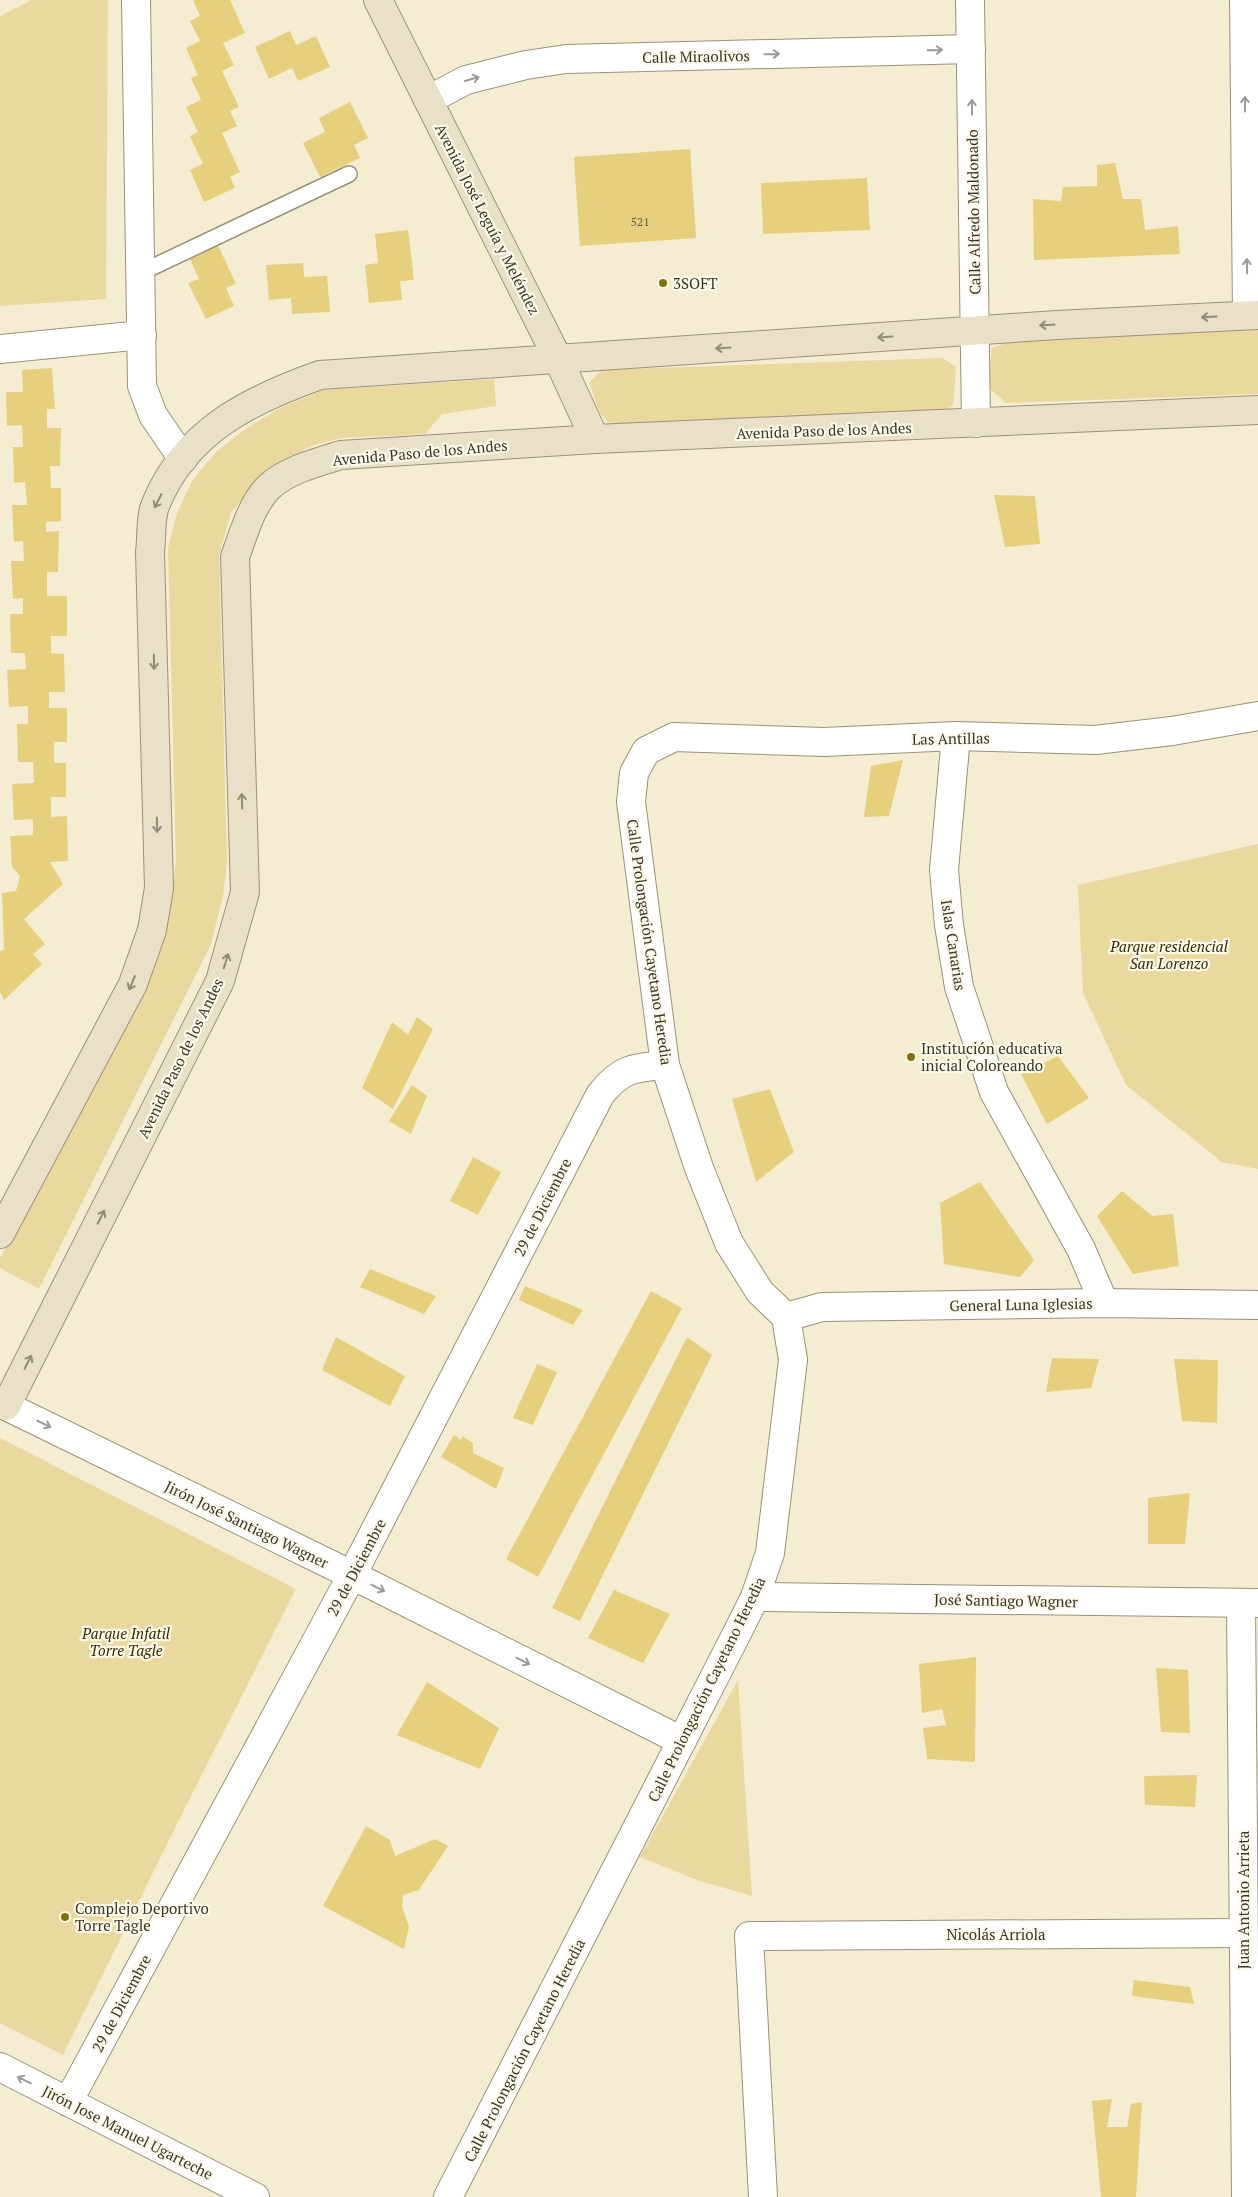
<svg xmlns="http://www.w3.org/2000/svg" width="1258" height="2197" font-family="'PT Serif',serif">
<style>
.green{fill:#e9d99f}
.building{fill:#e6d07e}
.lines{fill:none;stroke-linecap:round;stroke-linejoin:round}
.lane-casing{stroke:#999278;stroke-width:18}
.street-casing{stroke:#999278;stroke-width:30}
.secondary-casing{stroke:#999278;stroke-width:30}
.lane{stroke:#fff;stroke-width:15}
.street{stroke:#fff;stroke-width:28}
.secondary{stroke:#e8e1c7;stroke-width:28}
.oneway{stroke:#9c9a94}
.oneway2{stroke:#908b78}
.poi-dot{fill:#846e0b;stroke:#fefae9;stroke-width:2}
.labels{text-anchor:middle;dominant-baseline:central;stroke-width:4.5;stroke-linejoin:round;paint-order:stroke}
.number-label{font-size:12px;fill:#645c3f}
.street-label{font-size:15px;fill:#38352a;stroke:#fefae9}
.poi-label{font-size:15px;fill:#38352a;stroke:#fefae9;text-anchor:start}
.park-label{font-size:15px;font-style:italic;fill:#342a05;stroke:#fefae9}
</style>
<rect width="100%" height="100%" fill="#f4edd1"/>
<!-- green -->
<g class="green">
<polygon points="32,0 108,0 106,299 0,306 0,16"/>
<polygon points="1258,330 1258,394 1006,403 988,387 992,348 1017,339"/>
<polygon points="943,358 956,367 953,406 939,412 612,426 600,413 589,383 601,370"/>
<polygon points="494,379 496,406 442,414 425,434 342,438 311,446 282,463 256,483 231,513 219,555 227,861 223,896 211,944 39,1289 0,1268 0,1258 143,990 161,946 171,902 176,860 168,548 177,513 192,481 216,452 247,428 282,407 324,390"/>
<polygon points="1258,844 1258,1169 1222,1162 1126,1085 1083,993 1078,885"/>
<polygon points="0,1438 296,1589 183,1812 63,2055 0,2023"/>
<polygon points="738,1680 752,1896 697,1880 640,1857"/>
</g>
<!-- building -->
<g class="building">
<polygon points="193,0 230,0 245,33 223,43 234,65 222,71 239,107 230,111 237,126 222,133 240,172 230,177 235,188 204,202 190,170 203,164 190,136 198,132 186,107 201,100 191,78 198,75 186,48 200,41 190,21 200,16"/>
<polygon points="290,31 296,45 316,36 330,67 298,81 292,68 269,79 255,47"/>
<polygon points="350,102 368,138 354,145 360,158 320,177 303,143 325,132 319,118"/>
<polygon points="690,149 696,238 580,246 574,157"/>
<polygon points="1115,163 1123,199 1141,199 1145,230 1178,226 1180,254 1034,260 1033,199 1061,201 1063,187 1097,186 1097,165"/>
<polygon points="867,178 870,230 763,234 761,183"/>
<polygon points="408,230 414,280 400,281 402,300 369,303 365,265 378,263 375,234"/>
<polygon points="215,239 236,284 226,288 234,306 206,319 188,283 199,279 187,253"/>
<polygon points="303,263 304,277 327,276 330,312 292,314 291,298 269,300 266,265"/>
<polygon points="52,368 55,409 47,409 47,428 61,428 60,466 50,466 51,488 61,488 61,521 46,522 46,532 59,531 58,572 47,572 47,596 67,596 67,636 51,636 51,653 64,654 65,692 49,692 49,708 67,708 67,742 54,742 54,763 66,763 66,797 51,797 51,817 67,816 68,861 50,862 63,884 24,919 45,944 33,954 42,964 4,1000 0,992 0,951 4,950 2,893 16,891 20,876 12,867 10,836 33,835 33,819 14,820 12,784 34,783 33,762 18,762 17,724 28,724 28,706 9,707 7,670 26,669 25,653 11,653 10,614 23,614 23,598 13,599 11,561 24,561 23,541 14,542 12,505 27,505 25,482 14,483 13,447 23,447 22,425 7,426 6,392 23,392 22,370"/>
<polygon points="994,495 1035,496 1040,544 1005,547"/>
<polygon points="903,760 889,816 864,817 871,766"/>
<polygon points="417,1017 433,1029 393,1109 362,1088 392,1022 408,1035"/>
<polygon points="1058,1056 1089,1098 1047,1124 1021,1074"/>
<polygon points="412,1085 427,1096 411,1134 389,1121"/>
<polygon points="770,1089 794,1152 756,1182 732,1099"/>
<polygon points="473,1157 501,1172 478,1215 450,1201"/>
<polygon points="980,1182 1034,1260 1020,1277 944,1264 940,1203"/>
<polygon points="1122,1191 1152,1216 1173,1214 1179,1266 1133,1274 1097,1216"/>
<polygon points="370,1269 436,1296 424,1314 360,1287"/>
<polygon points="525,1286 583,1310 573,1325 519,1300"/>
<polygon points="651,1291 682,1308 538,1577 506,1559"/>
<polygon points="336,1337 405,1376 390,1406 322,1370"/>
<polygon points="687,1337 712,1355 580,1621 552,1608"/>
<polygon points="1052,1358 1099,1359 1091,1388 1046,1392"/>
<polygon points="1174,1359 1218,1360 1217,1423 1182,1421"/>
<polygon points="537,1364 557,1372 533,1425 513,1418"/>
<polygon points="454,1435 461,1440 462,1436 473,1443 473,1453 504,1468 496,1489 441,1457"/>
<polygon points="1190,1493 1185,1544 1148,1544 1148,1498"/>
<polygon points="614,1590 670,1614 643,1663 588,1638"/>
<polygon points="976,1657 975,1762 927,1759 923,1728 946,1725 942,1709 922,1713 919,1664"/>
<polygon points="1156,1668 1188,1670 1190,1733 1161,1732"/>
<polygon points="427,1682 499,1728 480,1769 397,1735"/>
<polygon points="1197,1775 1195,1807 1145,1805 1144,1776"/>
<polygon points="366,1826 390,1840 395,1856 435,1839 448,1846 419,1890 403,1895 402,1906 409,1927 404,1949 323,1906"/>
<polygon points="1134,1980 1190,1987 1194,2004 1132,1996"/>
<polygon points="1112,2099 1107,2127 1127,2127 1131,2104 1142,2102 1136,2197 1101,2197 1092,2101"/>
</g>
<g class="lines">
<!-- lane casing -->
<g class="lane-casing">
<polyline id="lane" points="140,273 349,174"/>
</g>
<!-- street casing -->
<g class="street-casing">
<g id="street">
<polyline points="136,0 142,386 153,415 183,459"/>
<polyline points="970,0 976,423"/>
<polyline points="1244,0 1247,315"/>
<polyline points="428,100 466,80 526,65 566,59 971,49"/>
<polyline points="0,349 142,335"/>
<polyline points="956,736 944,870 949,925 959,987 994,1092 1081,1249 1104,1303"/>
<polyline points="786,1317 822,1307 1104,1303 1258,1305"/>
<polyline points="0,1403 352,1575 682,1741"/>
<polyline points="755,1597 1258,1603"/>
<polyline points="1241,1603 1246,2197"/>
<polyline points="0,2067 255,2197"/>
<path d="M68 2102 352 1575 600 1095C621 1068 633 1068 665 1065"/>
<polyline points="448,2197 736,1635 755,1597 770,1553 793,1360 786,1317 760,1292 729,1243 699,1168 665,1065 631,802 634,773 646,751 674,737 824,742 956,736 1095,740 1172,731 1258,716"/>
<polyline points="763,2197 749,1936 1243,1933"/>
</g>
</g>
<!-- secondary casing -->
<g class="secondary-casing">
<g id="secondary">
<polyline points="378,0 558,359 595,439"/>
<path d="M0 1234 133 984 152 930 159 888 150 552C152 538 150 519 155 506 184 432 249 400 320 375L1057 325 1258 315"/>
<path d="M6 1406 220 981 245 892 235 557C243 535 252 503 269 487 287 470 318 462 341 455L595 439 1258 410"/>
</g>
</g>
<!-- lane -->
<use href="#lane" class="lane"/>
<!-- street -->
<use href="#street" class="street"/>
<!-- secondary -->
<use href="#secondary" class="secondary"/>
</g>
<!-- one-way arrows -->
<defs><path id="oneway-shaft" d="M-6 0H5M1.5-3L5.5 0L1.5 3" fill="none" stroke-width="1.6" stroke-linecap="round" stroke-linejoin="round" transform="scale(1.25)"/></defs>
<g class="oneway">
<use href="#oneway-shaft" transform="translate(935 50) rotate(-1)"/>
<use href="#oneway-shaft" transform="translate(772 54) rotate(-1)"/>
<use href="#oneway-shaft" transform="translate(472 79) rotate(-16)"/>
<use href="#oneway-shaft" transform="translate(1245 104) rotate(-91)"/>
<use href="#oneway-shaft" transform="translate(972 107) rotate(-91)"/>
<use href="#oneway-shaft" transform="translate(1247 266) rotate(-91)"/>
<use href="#oneway-shaft" transform="translate(44 1424) rotate(26)"/>
<use href="#oneway-shaft" transform="translate(378 1588) rotate(27)"/>
<use href="#oneway-shaft" transform="translate(523 1661) rotate(27)"/>
<use href="#oneway-shaft" transform="translate(24 2080) rotate(-153)"/>
</g>
<g class="oneway2">
<use href="#oneway-shaft" transform="translate(1209 317) rotate(177)"/>
<use href="#oneway-shaft" transform="translate(1047 325) rotate(176)"/>
<use href="#oneway-shaft" transform="translate(885 337) rotate(176)"/>
<use href="#oneway-shaft" transform="translate(723 348) rotate(176)"/>
<use href="#oneway-shaft" transform="translate(158 501) rotate(117)"/>
<use href="#oneway-shaft" transform="translate(154 662) rotate(89)"/>
<use href="#oneway-shaft" transform="translate(242 801) rotate(-92)"/>
<use href="#oneway-shaft" transform="translate(157 825) rotate(89)"/>
<use href="#oneway-shaft" transform="translate(226 961) rotate(-73)"/>
<use href="#oneway-shaft" transform="translate(132 983) rotate(113)"/>
<use href="#oneway-shaft" transform="translate(101 1217) rotate(-63)"/>
<use href="#oneway-shaft" transform="translate(28 1362) rotate(-63)"/>
</g>
<!-- markers -->
<g class="poi-dot">
<circle cx="663" cy="283" r="5"/>
<circle cx="911" cy="1057" r="5"/>
<circle cx="65" cy="1917" r="5"/>
</g>
<g class="labels">
<!-- number labels -->
<g class="number-label">
<text x="640" y="221">521</text>
</g>
<!-- street labels -->
<g class="street-label">
<text transform="translate(696 56) rotate(-1)">Calle Miraolivos</text>
<text transform="translate(973 212) rotate(-91)">Calle Alfredo Maldonado</text>
<text transform="translate(488 219) rotate(63)">Avenida José Leguía y Meléndez</text>
<text transform="translate(824 430) rotate(-2)">Avenida Paso de los Andes</text>
<text transform="translate(420 452) rotate(-5)">Avenida Paso de los Andes</text>
<text transform="translate(951 738) rotate(-1)">Las Antillas</text>
<text transform="translate(650 942) rotate(82)">Calle Prolongación Cayetano Heredia</text>
<text transform="translate(954 945) rotate(81)">Islas Canarias</text>
<text transform="translate(180 1058) rotate(-64)">Avenida Paso de los Andes</text>
<text transform="translate(542 1207) rotate(-63)">29 de Diciembre</text>
<text transform="translate(1021 1304) rotate(-1)">General Luna Iglesias</text>
<text transform="translate(247 1524) rotate(26)">Jirón José Santiago Wagner</text>
<text transform="translate(356 1567) rotate(-62)">29 de Diciembre</text>
<text transform="translate(1006 1600) rotate(1)">José Santiago Wagner</text>
<text transform="translate(706 1689) rotate(-64)">Calle Prolongación Cayetano Heredia</text>
<text transform="translate(1243 1900) rotate(-90)">Juan Antonio Arrieta</text>
<text x="996" y="1934">Nicolás Arriola</text>
<text transform="translate(121 2003) rotate(-62)">29 de Diciembre</text>
<text transform="translate(524 2050) rotate(-63)">Calle Prolongación Cayetano Heredia</text>
<text transform="translate(128 2132) rotate(27)">Jirón Jose Manuel Ugarteche</text>
</g>
<!-- poi labels -->
<g class="poi-label">
<text x="673" y="283">3SOFT</text>
<text x="921" y="1048">Institución educativa<tspan x="921" dy="17">inicial Coloreando</tspan></text>
<text x="75" y="1908">Complejo Deportivo<tspan x="75" dy="17">Torre Tagle</tspan></text>
</g>
<!-- park labels -->
<g class="park-label">
<text x="1169" y="946">Parque residencial<tspan x="1169" dy="17">San Lorenzo</tspan></text>
<text x="126" y="1633">Parque Infatil<tspan x="126" dy="17">Torre Tagle</tspan></text>
</g>
</g>
</svg>
